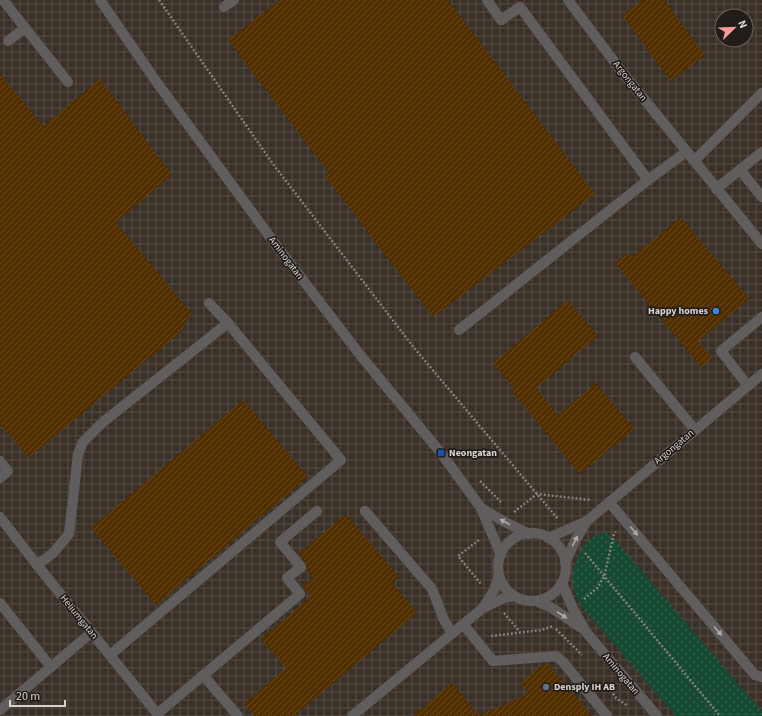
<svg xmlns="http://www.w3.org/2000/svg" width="762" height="716" font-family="'Source Sans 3',sans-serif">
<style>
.industrial{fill:url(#industrial-grid);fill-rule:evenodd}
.grass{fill:url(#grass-dots)}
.building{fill:url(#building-hatch)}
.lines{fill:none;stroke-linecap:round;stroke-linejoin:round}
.minor-casing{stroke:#47423e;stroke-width:11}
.path{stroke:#847f7c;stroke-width:2.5;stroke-dasharray:2 2;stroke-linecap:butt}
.minor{stroke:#615d5d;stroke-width:10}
.oneway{fill:#ada9a7}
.shop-dot{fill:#3f7fe0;stroke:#221d18;stroke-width:1.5}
.transit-dot{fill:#1a4fb4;stroke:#221d18;stroke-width:1.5}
.service-dot{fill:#5c6f8a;stroke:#221d18;stroke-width:1.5}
.labels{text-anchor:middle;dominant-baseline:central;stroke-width:3.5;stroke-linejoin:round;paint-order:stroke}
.street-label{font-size:10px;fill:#d6d2cf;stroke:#221d18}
.poi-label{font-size:10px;font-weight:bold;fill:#d6d2cf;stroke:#221d18;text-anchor:start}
</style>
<defs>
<pattern id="industrial-grid" width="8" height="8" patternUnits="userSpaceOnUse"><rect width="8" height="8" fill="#3a3027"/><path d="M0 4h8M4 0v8" fill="none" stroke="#564d45"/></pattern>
<pattern id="grass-dots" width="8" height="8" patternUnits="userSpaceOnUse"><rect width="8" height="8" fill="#174a32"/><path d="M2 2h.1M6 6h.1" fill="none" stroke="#38634f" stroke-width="1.8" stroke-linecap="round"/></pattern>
<pattern id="building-hatch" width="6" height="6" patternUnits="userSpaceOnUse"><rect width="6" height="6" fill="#512e00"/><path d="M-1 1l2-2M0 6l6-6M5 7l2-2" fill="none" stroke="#694b24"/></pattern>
</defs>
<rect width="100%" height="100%" fill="#2c2722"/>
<!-- industrial -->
<path class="industrial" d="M0 0H762V716H0ZM722 16H746V40H722Z"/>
<!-- grass -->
<path class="grass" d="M606 532 618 543 762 712V716H676L586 612C580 603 574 594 573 583 571 563 585 535 606 532Z"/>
<!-- building -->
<g class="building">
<polygon points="280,0 448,0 595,194 433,317 325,176 329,173 228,40"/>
<polygon points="643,0 664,0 705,55 671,81 622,15"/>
<polygon points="0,73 43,126 100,79 172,175 116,222 191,313 181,332 28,458 0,424"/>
<polygon points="681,217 749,299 698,341 712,358 701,367 615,263 628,253 632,257"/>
<polygon points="568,300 598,336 536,388 558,415 596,383 634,429 580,474 512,392 515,390 493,363"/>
<polygon points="243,400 308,477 156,605 91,528"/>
<polygon points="346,514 399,577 392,583 417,613 294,716 254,716 244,704 286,668 261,639 311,597 302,586 313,578 306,570 307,566 306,563 298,554"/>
<polygon points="544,663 547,663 592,716 413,716 452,683 479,715 529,694 521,683"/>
</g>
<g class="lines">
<!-- minor casing -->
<g class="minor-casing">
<g id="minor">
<polyline points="3,0 68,82"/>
<polyline points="100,0 158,84 273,241 361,356 441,453 481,508 501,555"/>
<polyline points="487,0 501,20 520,7 648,180"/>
<polyline points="568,0 622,72 762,244"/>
<polyline points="224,7 234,0"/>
<polyline points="8,41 25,28"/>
<polyline points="694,161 762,93"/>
<polyline points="740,170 762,197"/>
<polyline points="716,189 762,152"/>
<polyline points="209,303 228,323"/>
<polyline points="459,330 648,180 686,152"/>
<polyline points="635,357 695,430"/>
<polyline points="748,386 721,351 762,317"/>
<polyline points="0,461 8,471 0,478"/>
<polyline points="609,502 755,675 762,677"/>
<polyline points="481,508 503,521 529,534"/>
<polyline points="365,511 432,589 444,620 452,633"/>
<polyline points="0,517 37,565 159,716"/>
<circle cx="532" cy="567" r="34"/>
<polyline points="548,538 587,521 762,374"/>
<polyline points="565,563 575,541 587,521"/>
<polyline points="37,565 53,553 69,534 78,454 83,442 103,422 228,323 341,460 110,655"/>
<polyline points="562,583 573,609 586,632 657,716"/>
<polyline points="536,601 552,608 583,629"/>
<polyline points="0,603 51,667"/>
<polyline points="483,608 494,590 499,575"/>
<polyline points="463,624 493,661 556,656 563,662 607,716"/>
<polyline points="203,675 238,716"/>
<polyline points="0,710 91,633"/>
<polyline points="157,714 300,594 287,578 301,567 280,542 317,511"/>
<polyline points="352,716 483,608 504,598 514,596"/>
</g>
</g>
<!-- path -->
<g class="path">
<polyline points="159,0 273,164 415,349 558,519"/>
<polyline points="480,481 501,502"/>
<polyline points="514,512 537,494 591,500"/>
<polyline points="479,540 458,556 481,584"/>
<polyline points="585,553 720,716"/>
<polyline points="584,599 597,588 604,577 614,534 616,532"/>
<polyline points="504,613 520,632"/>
<polyline points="556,629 582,655"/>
<polyline points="491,636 542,630 553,626"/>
<polyline points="611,690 616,698 628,706"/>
</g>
<!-- minor -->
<use href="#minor" class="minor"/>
</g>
<!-- one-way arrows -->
<defs><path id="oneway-solid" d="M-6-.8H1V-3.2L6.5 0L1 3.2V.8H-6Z"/></defs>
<g class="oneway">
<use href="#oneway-solid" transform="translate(505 522) rotate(-152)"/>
<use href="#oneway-solid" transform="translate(634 531) rotate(50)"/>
<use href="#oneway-solid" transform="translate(575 541) rotate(-63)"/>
<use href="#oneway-solid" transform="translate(562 615) rotate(33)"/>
<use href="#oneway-solid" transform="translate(718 631) rotate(50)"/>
</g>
<!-- markers -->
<circle class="shop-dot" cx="716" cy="311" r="4"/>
<rect class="transit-dot" x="437" y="449" width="8" height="8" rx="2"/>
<circle class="service-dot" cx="546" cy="687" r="4"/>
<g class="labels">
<!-- street labels -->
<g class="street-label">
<text transform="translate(630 81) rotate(52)">Argongatan</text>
<text transform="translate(286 258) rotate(53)">Aminogatan</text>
<text transform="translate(674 447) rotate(-40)">Argongatan</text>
<text transform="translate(79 617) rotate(51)">Heliumgatan</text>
<text transform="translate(621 674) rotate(50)">Aminogatan</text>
</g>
<!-- poi labels -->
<g class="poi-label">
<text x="708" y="311" text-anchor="end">Happy homes</text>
<text x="449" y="453">Neongatan</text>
<text x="554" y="687">Densply IH AB</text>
</g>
</g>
<!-- north arrow -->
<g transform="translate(734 28) rotate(67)"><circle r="19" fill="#221d18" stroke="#6a6561"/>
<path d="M0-3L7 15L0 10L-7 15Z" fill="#f59b9b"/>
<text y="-6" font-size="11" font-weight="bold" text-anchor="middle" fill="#d6d2cf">N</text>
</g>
<!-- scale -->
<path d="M10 700v6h55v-6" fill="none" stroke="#d6d2cf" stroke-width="2"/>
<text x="16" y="700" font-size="12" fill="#d6d2cf" stroke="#221d18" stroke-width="3" paint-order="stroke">20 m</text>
</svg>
